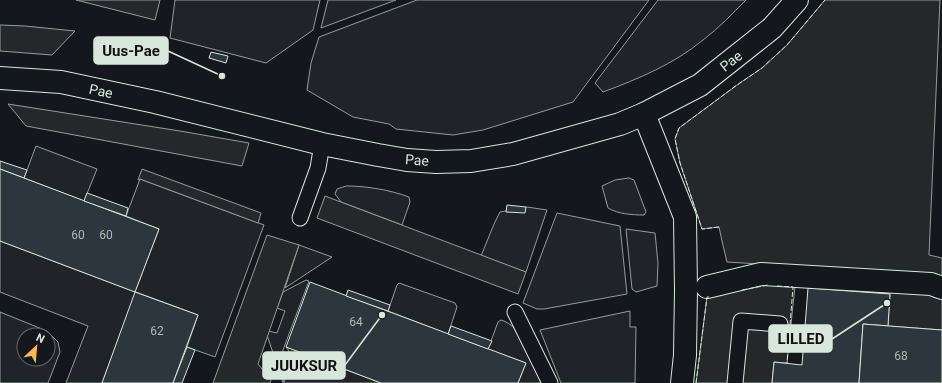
<svg xmlns="http://www.w3.org/2000/svg" width="942" height="383" font-family="Roboto,sans-serif">
<style>
.green{fill:#202428;stroke:#939e99;fill-rule:evenodd}
.parking{fill:#24282b;stroke:#939e99}
.building{fill:#2c363c;stroke:#d8e6dc}
.lines{fill:none;stroke-linecap:round;stroke-linejoin:round}
.service-casing{stroke:#d8e6dc;stroke-width:17}
.pedestrian-casing{stroke:#d8e6dc;stroke-width:24}
.minor-casing{stroke:#d8e6dc;stroke-width:24}
.tertiary-casing{stroke:#d8e6dc;stroke-width:24}
.service{stroke:#14181c;stroke-width:15}
.pedestrian{stroke:#14181c;stroke-width:22}
.minor{stroke:#14181c;stroke-width:22}
.tertiary{stroke:#14181c;stroke-width:22}
.fence{stroke:#d8e6dc;stroke-width:1;stroke-dasharray:5 2;stroke-linecap:butt}
.labels{text-anchor:middle;dominant-baseline:central;stroke-width:3;stroke-linejoin:round;paint-order:stroke}
.number-label{font-size:12px;fill:#adbab4}
.street-label{font-size:14px;fill:#d8e6dc;stroke:#14181c}
.leader{fill:none;stroke:#d8e6dc;stroke-width:1.5}
.callout-dot{fill:#d8e6dc;stroke:#14181c;stroke-width:1.5}
.callout{fill:#d8e6dc;stroke:#d8e6dc;stroke-width:1.5}
.callout-label{font-size:15px;text-anchor:middle;font-weight:bold;fill:#111}
</style>
<rect width="100%" height="100%" fill="#14181c"/>
<!-- green -->
<g class="green">
<polygon points="175,0 320,0 313,30 266,63 170,38"/>
<polygon points="328,0 396,0 321,28"/>
<polygon points="417,0 649,0 573,102 483,130 453,135 396,129 389,124 353,117 307,90 311,63 319,37"/>
<path d="M658 0H746C732 14 719 28 703 40 674 64 638 79 603 92L595 83Z"/>
<polygon points="36,146 97,169 84,201 24,178"/>
<path d="M629 178 634 180 646 212 644 215C632 215 618 214 608 208L602 186 615 180Z"/>
<polygon points="140,179 264,225 215,357 187,347 198,315 136,292 102,383 66,383 88,326 0,292 0,241 135,292 159,229 126,216"/>
<path d="M346 186C367 186 390 190 409 197L410 202 402 225 341 202 335 194 337 189Z"/>
<polygon points="527,207 547,210 526,272 481,256 494,224 500,212"/>
<polygon points="557,213 620,226 627,294 544,309 537,309 523,303"/>
<polygon points="626,229 655,233 658,263 657,286 636,292 632,289"/>
<polygon points="299,245 332,257 285,288"/>
<polygon points="306,280 309,281 283,350 284,382 289,351 286,347 381,383 283,383 267,335 268,331 277,333 285,311 277,308 283,292"/>
<polygon points="399,283 455,303 457,307 448,334 388,311 397,285"/>
<polygon points="630,311 630,327 636,327 635,383 561,383 540,330"/>
<path d="M0 312 47 331 58 342 60 352 48 383H0ZM24 335H48V359H24Z"/>
<path d="M501 320C523 326 533 363 541 383H518L526 363 488 349 498 322Z"/>
</g>
<!-- parking -->
<g class="parking">
<polygon points="76,0 160,0 155,20"/>
<polygon points="825,0 940,0 929,255 942,258 942,330 888,326 890,294 808,288 809,267 727,262 722,241 719,227 702,229 680,163 675,139 679,128 737,85 762,68 787,45"/>
<polygon points="0,25 25,26 75,31 52,55 0,51"/>
<polygon points="8,104 180,131 249,143 242,166 26,126"/>
<polygon points="142,169 261,213 258,223 140,179 138,180"/>
<polygon points="325,196 526,272 518,294 317,218"/>
<polygon points="267,235 299,245 258,364 271,380 270,383 213,383"/>
<polygon points="766,281 795,286 787,363 774,362 772,383 696,383 707,297"/>
</g>
<!-- building -->
<g class="building">
<polygon points="211,52 228,56 226,63 209,58"/>
<polygon points="0,161 27,170 24,178 0,169"/>
<polygon points="0,169 159,229 135,292 0,241"/>
<polygon points="87,193 128,208 126,216 84,201"/>
<polygon points="507,205 526,207 525,213 506,212"/>
<polygon points="310,282 526,363 518,383 381,383 286,347"/>
<polygon points="808,288 890,294 888,326 863,324 859,383 772,383 774,362 802,365"/>
<polygon points="348,290 390,305 388,311 346,296"/>
<polygon points="135,292 198,315 173,383 102,383"/>
<polygon points="863,324 942,330 942,383 859,383"/>
<polygon points="451,326 492,341 488,349 448,334"/>
<polygon points="187,347 195,350 182,383 173,383"/>
</g>
<g class="lines">
<!-- service casing -->
<g class="service-casing">
<g id="service">
<polyline points="300,218 318,168 322,144"/>
<polyline points="515,312 550,383"/>
<polyline points="735,383 741,321 780,324"/>
</g>
</g>
<!-- pedestrian casing -->
<g class="pedestrian-casing">
<polyline id="pedestrian" points="707,287 761,274 931,284 942,288"/>
</g>
<!-- minor casing -->
<g class="minor-casing">
<polyline id="minor" points="644,114 685,217 686,290 685,355 682,383"/>
</g>
<!-- tertiary casing -->
<g class="tertiary-casing">
<polyline id="tertiary" points="0,78 61,82 155,102 322,144 378,155 407,160 436,162 471,161 513,154 620,124 644,114 700,85 772,28 797,0"/>
</g>
<!-- service -->
<use href="#service" class="service"/>
<!-- pedestrian -->
<use href="#pedestrian" class="pedestrian"/>
<!-- minor -->
<use href="#minor" class="minor"/>
<!-- tertiary -->
<use href="#tertiary" class="tertiary"/>
<!-- fence -->
<g class="fence">
<polyline points="719,227 702,229 680,163 675,139 679,128 737,85 762,68 787,45 825,0"/>
<polyline points="777,286 793,287 787,363"/>
<polyline points="742,290 768,285"/>
<polyline points="696,383 707,297 709,297"/>
</g>
</g>
<g class="labels">
<!-- number labels -->
<g class="number-label">
<text x="78" y="235">60</text>
<text x="106" y="235">60</text>
<text x="356" y="322">64</text>
<text x="157" y="331">62</text>
<text x="901" y="356">68</text>
</g>
<!-- street labels -->
<g class="street-label">
<text transform="translate(731 61) rotate(-38)">Pae</text>
<text transform="translate(101 91) rotate(12)">Pae</text>
<text transform="translate(417 160) rotate(5)">Pae</text>
</g>
</g>
<!-- callouts -->
<path class="leader" d="M222 76L168 51M887 303L832 339M382 315L345 365"/>
<g class="callout-dot">
<circle cx="222" cy="76" r="4"/>
<circle cx="887" cy="303" r="4"/>
<circle cx="382" cy="315" r="4"/>
</g>
<g class="callout">
<rect x="94" y="37" width="74" height="27" rx="4"/>
<rect x="769" y="325" width="63" height="27" rx="4"/>
<rect x="263" y="352" width="82" height="27" rx="4"/>
</g>
<g class="callout-label">
<text x="131" y="56">Uus-Pae</text>
<text x="801" y="344">LILLED</text>
<text x="304" y="371">JUUKSUR</text>
</g>
<!-- north arrow -->
<g transform="translate(36 347) rotate(26)"><circle r="19" fill="#14181c" stroke="#626a69"/>
<path d="M0-3L7 15L0 10L-7 15Z" fill="#ffb74d"/>
<text y="-6" font-size="11" font-weight="bold" text-anchor="middle" fill="#d8e6dc">N</text>
</g>
</svg>
